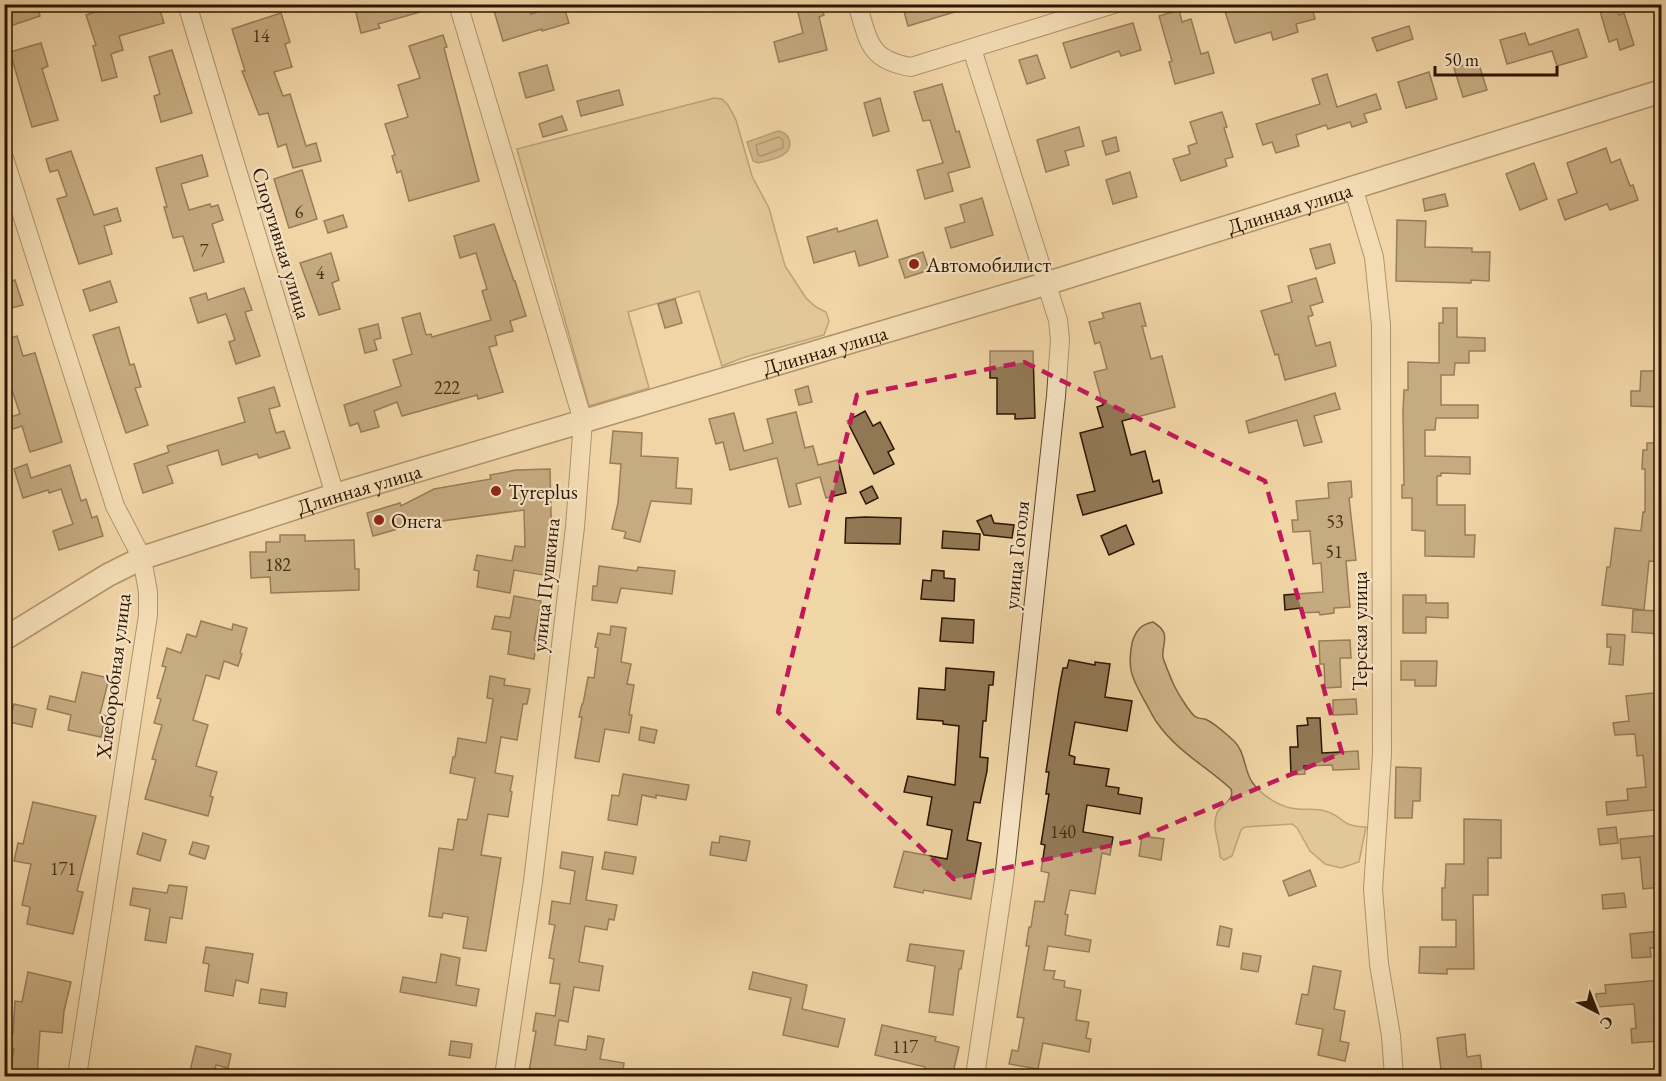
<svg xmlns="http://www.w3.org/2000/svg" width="1666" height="1081" font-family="'EB Garamond',serif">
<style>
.green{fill:#d0b58a;stroke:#7e6545;stroke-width:1.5}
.water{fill:#ae946e;stroke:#7a6142;stroke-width:1.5}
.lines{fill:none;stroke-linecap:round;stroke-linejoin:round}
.shore{stroke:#6d5437;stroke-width:1.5}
.building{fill:#927956;stroke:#2c1500;stroke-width:1.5}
.minor-casing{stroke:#5d452a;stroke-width:20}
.tertiary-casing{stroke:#5d452a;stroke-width:25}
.minor{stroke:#f6e4c5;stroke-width:18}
.tertiary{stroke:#f6e4c5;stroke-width:22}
.marked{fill:none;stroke:#c2185b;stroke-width:4.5;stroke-dasharray:12 8;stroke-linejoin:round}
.poi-dot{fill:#8f2418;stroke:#f6e4c5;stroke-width:2}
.labels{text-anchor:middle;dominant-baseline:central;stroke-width:4.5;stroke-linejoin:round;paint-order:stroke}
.number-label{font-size:18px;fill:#462e16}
.street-label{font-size:21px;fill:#2c1500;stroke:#f6e4c5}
.poi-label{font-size:21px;fill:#2c1500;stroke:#f6e4c5;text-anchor:start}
</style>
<rect width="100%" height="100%" fill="#f1d6a6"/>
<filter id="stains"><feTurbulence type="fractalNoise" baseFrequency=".00333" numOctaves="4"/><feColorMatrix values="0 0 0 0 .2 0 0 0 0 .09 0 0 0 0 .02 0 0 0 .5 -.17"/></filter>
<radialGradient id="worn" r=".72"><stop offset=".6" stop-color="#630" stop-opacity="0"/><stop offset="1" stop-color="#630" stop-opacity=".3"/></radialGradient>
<!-- green -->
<g class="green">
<polygon points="714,98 722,99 728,105 736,120 752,176 769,208 785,266 806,298 816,307 826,312 829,321 824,335 742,358 722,366 699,291 628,312 649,388 589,406 517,149"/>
<path d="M1153 622C1173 634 1161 643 1163 658 1164 661 1171 679 1173 683 1176 690 1190 714 1196 717 1197 718 1203 719 1205 719 1215 723 1226 734 1234 741 1245 751 1244 770 1252 782 1262 796 1281 808 1298 809 1307 810 1316 808 1325 811 1344 816 1340 827 1366 827L1359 862 1341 868 1325 864 1310 851 1297 828 1292 824 1245 827 1241 830 1232 856 1224 860 1220 857C1220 842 1211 828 1217 813 1222 803 1235 801 1231 789 1207 767 1177 751 1158 724 1152 716 1149 708 1144 700 1132 678 1127 669 1132 643 1135 631 1141 624 1153 622Z"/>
</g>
<!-- water -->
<path class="water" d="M778 131C784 132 787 134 789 139 795 157 769 160 758 163L753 161 747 142Z"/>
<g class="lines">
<!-- shore -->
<polygon class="shore" points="779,137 783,140 783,148 761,156 758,155 756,145"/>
</g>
<!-- building -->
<g class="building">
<polygon points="4,4 37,4 40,16 10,26"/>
<polygon points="118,4 158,4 164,23 119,36 123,50 111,54 117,77 102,81 93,46 96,45 86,15"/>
<polygon points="372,4 433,4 434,8 378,24 380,28 361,33 355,9"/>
<polygon points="492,4 528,4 531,14 563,4 569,23 542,31 542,29 503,41"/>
<polygon points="796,4 821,4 824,15 819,17 827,50 779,62 774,42 803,33"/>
<polygon points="902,4 968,4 968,8 908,26"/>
<polygon points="1235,4 1311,4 1315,19 1296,24 1298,32 1273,40 1271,32 1235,43 1224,8"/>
<polygon points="1598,4 1616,4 1619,15 1624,13 1634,45 1620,50 1617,39 1609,42"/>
<polygon points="1179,10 1182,22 1191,19 1201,54 1208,52 1214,73 1175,84 1169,62 1172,61 1159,16"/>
<polygon points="281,13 290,42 285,44 292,67 274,72 283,96 290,94 306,146 316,143 321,161 293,168 286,144 278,147 268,113 259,115 242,71 245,71 232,29"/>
<polygon points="1133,23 1141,50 1121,56 1119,51 1071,68 1063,43"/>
<polygon points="1409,26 1413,39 1377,51 1372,38"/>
<polygon points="1578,29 1587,57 1557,66 1552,51 1507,64 1500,40 1525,33 1529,45"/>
<polygon points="443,35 447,47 444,48 479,181 409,201 401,171 397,173 392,156 395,155 385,124 408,117 398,85 420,78 409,46"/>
<polygon points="41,43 48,66 42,69 58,120 32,127 10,52"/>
<polygon points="172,50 192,113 161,122 154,96 160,94 149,57"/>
<polygon points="1037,55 1045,78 1027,84 1019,60"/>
<polygon points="1478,61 1487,90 1463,97 1454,68"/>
<polygon points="547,65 554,90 526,98 519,73"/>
<polygon points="1429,72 1437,99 1406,108 1398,82"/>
<polygon points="1327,74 1337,107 1376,94 1381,109 1364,114 1367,122 1352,127 1350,122 1328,129 1326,125 1296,135 1299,146 1276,153 1272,142 1263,145 1256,124 1320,104 1312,79"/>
<polygon points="942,84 956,132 959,131 970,167 948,173 953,191 925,199 917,170 943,163 930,120 923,121 914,92"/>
<polygon points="619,90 623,105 581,116 577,101"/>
<polygon points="880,98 889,131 873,136 864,103"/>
<polygon points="1222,112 1227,127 1224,128 1233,157 1225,159 1227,166 1181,181 1173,159 1190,154 1188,146 1197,143 1190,122"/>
<polygon points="562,116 567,130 543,137 539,124"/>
<polygon points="1079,127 1084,146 1065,151 1069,165 1046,172 1037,140"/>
<polygon points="1116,137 1119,151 1106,155 1102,141"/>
<polygon points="1606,148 1611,163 1620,159 1630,186 1633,185 1638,200 1610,210 1607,204 1565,220 1558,200 1577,193 1567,163"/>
<polygon points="71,151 94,215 117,208 121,221 104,226 112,254 79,264 57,199 67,196 58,170 50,172 46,159"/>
<polygon points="202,155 208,176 181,184 189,210 210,204 211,207 218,205 223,220 212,224 224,262 194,271 183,236 173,238 164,207 167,207 156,168"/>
<polygon points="1534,163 1547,199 1520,210 1506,174"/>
<polygon points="302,170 317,219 289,228 274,179"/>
<polygon points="1130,172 1137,197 1113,204 1106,180"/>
<polygon points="1445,194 1448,206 1425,211 1423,199"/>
<polygon points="982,198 993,235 951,248 945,228 965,222 960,205"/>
<polygon points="343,215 347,227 328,233 324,221"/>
<polygon points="877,220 888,257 859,266 855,251 814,263 807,237 837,228 838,232"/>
<polygon points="1397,220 1426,221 1425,247 1472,248 1472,252 1490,252 1489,281 1471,280 1471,283 1396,281"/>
<polygon points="494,224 514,281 515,281 526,316 510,321 513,331 495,336 497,345 489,347 503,392 478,399 477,395 402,416 397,402 374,411 379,427 361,432 358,423 350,426 344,405 401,386 393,360 412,354 402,318 420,313 426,335 431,334 432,337 491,320 482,291 487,289 476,253 460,258 454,236"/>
<polygon points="1330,244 1335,263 1316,269 1310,249"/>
<polygon points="923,252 929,270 905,278 899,260"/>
<polygon points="331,253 339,280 332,283 340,309 319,315 300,263"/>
<polygon points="1316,278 1323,302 1310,306 1313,315 1308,317 1316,346 1330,342 1336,366 1285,380 1278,354 1275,355 1261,311 1292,302 1288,286"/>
<polygon points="15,280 23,305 4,310 4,283"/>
<polygon points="110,281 117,302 90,311 83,290"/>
<polygon points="244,288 252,310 245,312 260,356 236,364 229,342 235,340 226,314 198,323 190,298 206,293 208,300"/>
<polygon points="675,299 682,323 665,328 658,304"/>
<polygon points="1140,303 1146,326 1142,326 1151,359 1162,356 1175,407 1122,421 1131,455 1145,451 1153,482 1159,480 1162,493 1083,515 1077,495 1095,491 1080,433 1103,427 1097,407 1103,405 1094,372 1107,369 1100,342 1095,344 1089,322 1104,318 1102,313"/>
<polygon points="1443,308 1457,308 1457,337 1485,338 1485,351 1469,351 1469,363 1455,363 1454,375 1441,375 1441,405 1478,405 1478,418 1436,418 1435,430 1425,430 1425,456 1470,457 1470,474 1441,473 1441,476 1437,476 1437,505 1465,505 1465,535 1475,535 1474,557 1425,556 1425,531 1412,530 1412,498 1402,498 1402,485 1404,485 1403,411 1404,390 1408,390 1408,362 1439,363 1439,323 1443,323"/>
<polygon points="378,324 381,338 374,340 377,350 365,353 359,329"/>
<polygon points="119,327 130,365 134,364 141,387 135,388 148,425 126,433 93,335"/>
<polygon points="17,336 23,356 35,353 62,442 30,452 22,426 4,432 4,419 20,414 4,366 4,340"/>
<polygon points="990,351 1033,351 1035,418 1015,419 1015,414 997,414 997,378 990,378"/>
<polygon points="1641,371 1662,371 1662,407 1631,406 1631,391 1640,391"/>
<polygon points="808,386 812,402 799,405 795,390"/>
<polygon points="274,387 280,406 269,409 276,433 284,431 290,448 259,458 257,454 222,465 218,450 167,466 173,483 143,493 134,464 169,452 167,446 245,422 238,398"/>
<polygon points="1335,393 1340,409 1314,416 1322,442 1304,446 1297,420 1249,433 1246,421"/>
<polygon points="865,411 873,426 880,422 894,449 888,452 894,464 874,474 847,421"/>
<polygon points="796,412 805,448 813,446 818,465 838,460 846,493 826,498 820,477 796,484 801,504 789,507 777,458 730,470 723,442 716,444 709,419 734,413 744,451 773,443 767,419"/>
<polygon points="613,431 642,433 641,456 678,458 676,488 692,489 691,504 651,501 640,542 624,538 626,532 612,529 618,503 621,464 610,463"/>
<polygon points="1647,443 1662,443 1662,562 1649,561 1644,610 1602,605 1607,567 1610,567 1615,528 1641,531 1643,512 1645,512 1645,469 1642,469 1643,450 1647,450"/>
<polygon points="27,464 31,478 70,465 81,501 86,499 92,518 97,516 103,536 59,550 53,531 73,524 61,489 49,493 48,490 23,498 14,469"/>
<polygon points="550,469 552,557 549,576 514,570 510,593 477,587 479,571 474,570 477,555 512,561 515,546 525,547 524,510 412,525 373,536 367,513 400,503 401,506 434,489 491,479 490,475 516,470"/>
<polygon points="1351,481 1352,497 1349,498 1356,560 1346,561 1350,607 1334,608 1334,613 1320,615 1319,612 1301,613 1301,608 1285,610 1284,595 1323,592 1321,563 1313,564 1310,531 1293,532 1292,520 1298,520 1296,501 1329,498 1328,483"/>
<polygon points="872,486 878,498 866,504 860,492"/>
<polygon points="991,515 994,523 1014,525 1012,538 984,535 977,521"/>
<polygon points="865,517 901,518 900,544 845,543 846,518"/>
<polygon points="1126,525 1134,544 1109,555 1101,536"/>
<polygon points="943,531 980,534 979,550 942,548"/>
<polygon points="280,535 305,535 305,541 354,540 355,569 359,569 359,590 271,593 270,577 251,578 250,552 266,552 266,542 280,542"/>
<polygon points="599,566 637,571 638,567 675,571 672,594 621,588 617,603 592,600 593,586 597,586"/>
<polygon points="932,570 944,571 944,578 955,579 954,601 921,599 923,580 931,581"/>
<polygon points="1403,595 1426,595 1426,603 1448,603 1448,618 1426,617 1426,633 1403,633"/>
<polygon points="514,596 541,601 534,640 537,641 534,659 508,654 511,632 492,629 495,616 510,618"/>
<polygon points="1633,610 1662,611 1662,634 1632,632"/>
<polygon points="942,618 974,620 973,643 940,641"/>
<polygon points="201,621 232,630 233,624 247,628 240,653 242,654 238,666 224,661 219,679 206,675 193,720 208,725 196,766 217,772 210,796 213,797 208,816 145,799 156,760 152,759 162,725 154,723 161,699 157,698 166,667 162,666 167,648 181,653 187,634 196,637"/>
<polygon points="611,626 626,628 621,662 631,664 627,684 634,685 629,715 632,715 629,733 605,729 599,762 575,758 582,717 579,717 582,704 583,704 588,677 594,678 598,648 595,647 598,633 610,635"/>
<polygon points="1607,634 1625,635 1623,665 1609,664 1611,647 1607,647"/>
<polygon points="1350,640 1351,658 1340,658 1341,687 1325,688 1324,664 1320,664 1319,641"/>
<polygon points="1069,660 1095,665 1095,662 1110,664 1105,697 1132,701 1127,731 1075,722 1069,755 1075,757 1074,764 1109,769 1106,786 1119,788 1118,794 1142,798 1140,814 1087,805 1083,832 1113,837 1110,855 1102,853 1095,894 1070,890 1065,914 1068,915 1065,935 1091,940 1089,952 1048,946 1044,970 1055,971 1053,979 1065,981 1064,987 1081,990 1076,1020 1089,1022 1086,1038 1091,1039 1089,1052 1043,1043 1038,1069 1009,1064 1012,1050 1018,1051 1024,1018 1017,1017 1029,946 1026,946 1029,927 1031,927 1035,901 1044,902 1049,873 1041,871 1045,845 1041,844 1049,794 1046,794 1049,772 1046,772 1059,689 1063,668 1067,668"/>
<polygon points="1401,661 1437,661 1436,686 1415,686 1415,680 1401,680"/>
<polygon points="946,668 994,672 993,685 989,685 986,721 983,721 980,757 988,758 987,771 980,803 974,802 967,840 981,843 971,899 924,890 923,893 894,887 904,851 947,859 952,830 927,825 932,797 904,792 908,776 955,785 959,726 943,724 943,721 917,719 919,688 945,690"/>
<polygon points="82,672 109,678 100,714 106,716 101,737 68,730 71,715 47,709 50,696 75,702"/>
<polygon points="490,676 505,679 504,685 530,689 527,704 523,704 517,740 501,737 495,773 513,776 510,791 512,792 508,817 488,814 481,855 501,858 486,951 463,948 468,917 443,913 442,918 429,916 439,848 453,850 458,819 467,820 475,778 450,773 453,757 455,757 458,738 486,743 493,699 487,698"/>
<polygon points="1662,692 1662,809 1607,815 1606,802 1628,800 1627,789 1646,787 1643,755 1637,756 1635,734 1615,735 1613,723 1629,721 1626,696"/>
<polygon points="1356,699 1357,714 1333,715 1333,700"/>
<polygon points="14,704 36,709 32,727 9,722"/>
<polygon points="1307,718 1320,718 1322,753 1358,751 1359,769 1333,770 1332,765 1304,766 1305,774 1291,775 1290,747 1298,747 1297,726 1308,725"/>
<polygon points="641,727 657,730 654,743 639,740"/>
<polygon points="1396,767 1421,768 1420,801 1413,801 1412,818 1395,818"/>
<polygon points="623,774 689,785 686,800 656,795 656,798 642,795 637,825 608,820 612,795 619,796"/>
<polygon points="33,802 96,816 77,891 83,892 73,934 27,924 30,907 22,905 31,864 14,861 18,843 23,844"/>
<polygon points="1464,819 1501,820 1501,858 1488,858 1488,895 1473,895 1474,969 1447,969 1447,974 1419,973 1420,947 1456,947 1456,920 1442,920 1442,888 1445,888 1446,864 1464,864"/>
<polygon points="1616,827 1618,843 1600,845 1598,829"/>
<polygon points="143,833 166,840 160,861 137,854"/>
<polygon points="1662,835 1662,887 1643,889 1640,857 1622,859 1620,839"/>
<polygon points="720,836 750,841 746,861 710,855 712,842 719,843"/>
<polygon points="1142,836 1164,839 1161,860 1139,856"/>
<polygon points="193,842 209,846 205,859 189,854"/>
<polygon points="562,852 593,857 586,900 617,905 614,920 609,919 607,930 585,926 579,962 603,966 599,991 574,987 568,1022 559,1020 555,1045 586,1050 588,1036 604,1039 600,1059 624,1063 622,1077 528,1077 536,1031 533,1031 536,1013 555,1016 560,984 550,983 554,959 549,958 555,925 549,924 552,901 570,904 575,871 560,868"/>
<polygon points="605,852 636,857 633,874 602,869"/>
<polygon points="1310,870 1316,886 1289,896 1283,881"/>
<polygon points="169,885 187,887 182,919 170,917 166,943 145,940 150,909 130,905 133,888 167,893"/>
<polygon points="1624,893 1626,907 1603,909 1602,895"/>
<polygon points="1220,926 1232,929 1229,947 1217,945"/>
<polygon points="1662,931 1662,947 1650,948 1651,957 1632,958 1630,934"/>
<polygon points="910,944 964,951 961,969 959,969 953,1015 929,1012 935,966 907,961"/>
<polygon points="206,947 253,954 248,983 236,980 233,996 205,991 209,964 203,963"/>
<polygon points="1243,953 1261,956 1258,972 1241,969"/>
<polygon points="441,954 460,958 456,985 479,989 476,1006 400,992 403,977 436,983"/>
<polygon points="1313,966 1341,971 1334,1009 1345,1011 1340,1041 1349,1043 1345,1061 1318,1055 1323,1029 1296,1024 1302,994 1308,995"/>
<polygon points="28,972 71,982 64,1011 62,1033 40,1031 37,1077 9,1077 14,1049 5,1048 6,1032 13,1033 15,1001 22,1002"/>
<polygon points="753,972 807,985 802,1009 845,1019 838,1047 783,1035 791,998 749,989"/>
<polygon points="1662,980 1662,1019 1657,1019 1659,1041 1632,1043 1631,1029 1636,1028 1634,1004 1597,1007 1596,994 1606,993 1605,985"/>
<polygon points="261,989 287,993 285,1007 259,1003"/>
<polygon points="882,1025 936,1037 935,1041 959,1047 952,1077 923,1077 925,1067 875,1055"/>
<polygon points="1465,1034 1467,1057 1480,1055 1482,1071 1442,1077 1437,1038"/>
<polygon points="451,1041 472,1044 470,1058 449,1055"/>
<polygon points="196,1046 231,1054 228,1068 216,1065 214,1077 190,1071"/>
</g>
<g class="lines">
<!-- minor casing -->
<g class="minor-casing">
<g id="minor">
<polyline points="187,4 335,495"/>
<polyline points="458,4 583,421 575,527 533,881 504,1076"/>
<path d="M857 4C869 41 868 60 911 67L1114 4"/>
<polyline points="972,49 1058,320 1060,340 1056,396 1004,880 975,1076"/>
<polyline points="4,158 115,506 142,558 148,592 148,615 77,1076"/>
<polyline points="1353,187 1374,257 1381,325 1382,754 1373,889 1379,964 1391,1036 1394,1076"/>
</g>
</g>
<!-- tertiary casing -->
<g class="tertiary-casing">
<g id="tertiary">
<path id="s1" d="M4 639 108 575 142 558 335 495 1045 284 1662 91"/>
</g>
</g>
<!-- minor -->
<use href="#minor" class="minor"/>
<!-- tertiary -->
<use href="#tertiary" class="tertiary"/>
</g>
<!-- marked area -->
<path d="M0 0H1666V1081H0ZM1024 362 1265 481 1342 753 1132 841 954 879 778 712 857 395Z" fill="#f1d6a6" fill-opacity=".55" fill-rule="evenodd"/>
<path class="marked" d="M1024 362 1265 481 1342 753 1132 841 954 879 778 712 857 395Z"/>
<!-- markers -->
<g class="poi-dot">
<circle cx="914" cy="264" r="6"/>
<circle cx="496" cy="491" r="6"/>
<circle cx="379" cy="520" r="6"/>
</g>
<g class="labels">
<!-- number labels -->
<g class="number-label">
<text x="261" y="35">14</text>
<text x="299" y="211">6</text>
<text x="204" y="250">7</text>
<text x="320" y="272">4</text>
<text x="447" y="387">222</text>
<text x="1335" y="521">53</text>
<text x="1334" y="551">51</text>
<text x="278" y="564">182</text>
<text x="1063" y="831">140</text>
<text x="63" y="868">171</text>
<text x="905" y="1046">117</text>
</g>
<!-- street labels -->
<g class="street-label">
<text stroke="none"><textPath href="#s1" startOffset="1360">Длинная улица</textPath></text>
<text transform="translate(282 243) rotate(73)">Спортивная улица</text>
<text stroke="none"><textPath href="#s1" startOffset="874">Длинная улица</textPath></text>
<text stroke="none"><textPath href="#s1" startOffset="388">Длинная улица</textPath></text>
<text transform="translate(1016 555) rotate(-84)">улица Гоголя</text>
<text transform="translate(545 585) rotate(-84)">улица Пушкина</text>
<text transform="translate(1359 631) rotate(-90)">Терская улица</text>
<text transform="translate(113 676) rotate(-83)">Хлеборобная улица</text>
</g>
<!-- poi labels -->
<g class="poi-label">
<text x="926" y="264">Автомобилист</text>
<text x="508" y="491">Tyreplus</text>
<text x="391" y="520">Онега</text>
</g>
</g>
<!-- margin -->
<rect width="1666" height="1081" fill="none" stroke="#f1d6a6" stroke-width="24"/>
<rect x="6" y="6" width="1654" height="1069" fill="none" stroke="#2c1500" stroke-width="3"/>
<rect x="12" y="12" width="1642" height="1057" fill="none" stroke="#2c1500" stroke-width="1.5"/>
<!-- north arrow -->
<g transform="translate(1597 1012) rotate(138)" stroke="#f6e4c5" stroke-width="4.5" paint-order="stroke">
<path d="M0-4.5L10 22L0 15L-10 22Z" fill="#2c1500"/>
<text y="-9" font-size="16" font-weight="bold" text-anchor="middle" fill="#2c1500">С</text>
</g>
<!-- scale -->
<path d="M1435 66v9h122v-9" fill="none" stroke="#2c1500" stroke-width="3"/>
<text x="1444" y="66" font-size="18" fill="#2c1500" stroke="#f6e4c5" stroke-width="4.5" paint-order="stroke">50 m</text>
<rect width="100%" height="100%" filter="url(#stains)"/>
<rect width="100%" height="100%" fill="url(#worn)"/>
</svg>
